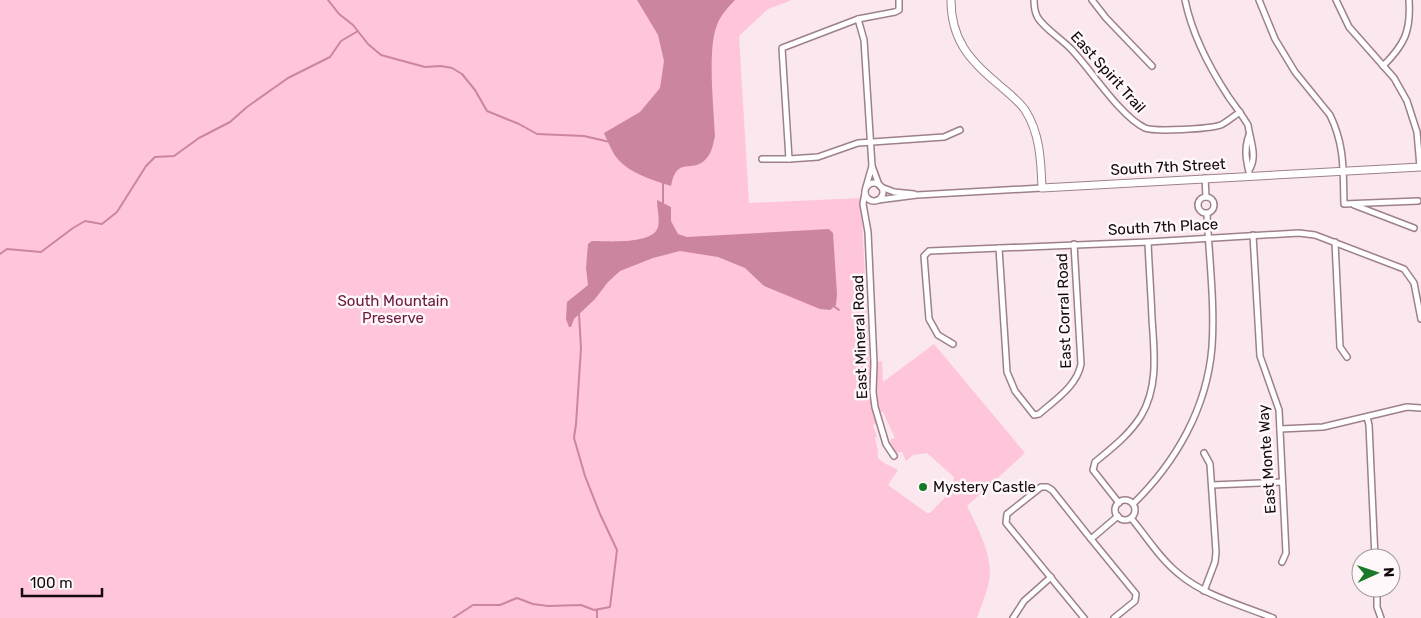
<svg xmlns="http://www.w3.org/2000/svg" width="1421" height="618" font-family="Rubik,sans-serif">
<style>
.green{fill:#ffc5da}
.water{fill:#cc85a0}
.lines{fill:none;stroke-linecap:round;stroke-linejoin:round}
.stream{stroke:#cc85a0;stroke-width:2}
.street-casing{stroke:#9e808a;stroke-width:8}
.secondary-casing{stroke:#9e808a;stroke-width:9}
.street{stroke:#fff;stroke-width:5}
.secondary{stroke:#fff;stroke-width:7}
.poi-dot{fill:#1a7929;stroke:#fff8fa;stroke-width:2}
.labels{text-anchor:middle;dominant-baseline:central;stroke-width:5;stroke-linejoin:round;paint-order:stroke}
.street-label{font-size:15px;fill:#140a0e;stroke:#fff8fa}
.park-label{font-size:15px;fill:#6b1740;stroke:#fff8fa}
.poi-label{font-size:15px;fill:#140a0e;stroke:#fff8fa;text-anchor:start}
</style>
<rect width="100%" height="100%" fill="#fbe7ee"/>
<!-- green -->
<path class="green" d="M0 0H792L768 9 739 36 749 203 861 198 869 361H871C871 383 870 402 877 423L873 425 877 437 875 438 878 451V458L884 463 898 470 888 485 927 513H930L952 490 954 477 927 453 913 455 906 461 902 452 896 453 890 443 891 439 895 438 883 412H880C876 395 876 379 878 362L882 361 883 382 934 344 1025 453 967 506C977 526 994 558 989 581 987 593 981 606 977 618H0Z"/>
<!-- water -->
<g class="water">
<path d="M637 0H735C729 6 720 16 717 25 707 48 714 109 715 136 713 144 712 153 706 159 692 174 677 155 671 186 652 180 625 172 614 154 610 147 607 140 604 133L640 112 660 88 664 61 658 35Z"/>
<path d="M657 200 671 207V221L678 234 687 237 829 229 833 233 837 294 836 305 830 310 820 309 764 286 745 268 718 257 680 251 653 258 620 271 608 282 595 299 574 319 571 327H569L566 319 567 302 588 285 586 268 588 244 592 241C607 241 653 245 658 227 660 220 657 208 657 200Z"/>
</g>
<g class="lines">
<!-- stream -->
<g class="stream">
<polyline points="328,0 339,14 353,25 368,44 381,55 425,67 441,66 452,68 462,74 475,90 487,111 519,124 537,134 584,136 610,142"/>
<polyline points="663,204 663,181"/>
<polyline points="0,254 7,249 41,252 73,228 85,221 102,224 117,212 146,166 155,157 174,156 199,138 230,122 247,107 288,78 330,57 341,41 358,31"/>
<polyline points="832,305 839,310"/>
<polyline points="453,618 473,605 500,605 517,598 533,604 548,606 581,605 594,610 610,607 617,550 600,514 585,476 574,438 576,424 581,348 579,314"/>
<polyline points="597,618 597,610"/>
</g>
<!-- street casing -->
<g class="street-casing">
<g id="street">
<path d="M1034 0C1034 6 1035 13 1038 18 1046 30 1062 39 1072 50 1091 70 1121 117 1145 128 1155 132 1209 129 1221 125 1227 122 1234 116 1240 112"/>
<polyline points="1092,0 1106,18 1152,66"/>
<path d="M1185 0C1192 34 1209 67 1228 96 1235 106 1242 115 1248 125 1250 140 1258 157 1249 170"/>
<path d="M1259 0 1275 39 1295 72 1330 115C1345 146 1343 170 1344 204L1418 201"/>
<polyline points="1336,0 1349,27 1394,78 1407,101 1417,132 1420,167"/>
<polyline points="858,19 864,40 872,166 866,187"/>
<path d="M1383 66C1405 44 1411 31 1409 0"/>
<path d="M1249 135C1244 149 1246 159 1249 172"/>
<polyline points="762,159 789,159 818,157 858,143 944,137 960,130"/>
<polyline points="789,159 782,48 858,19 895,12 899,10 899,0"/>
<polyline points="872,166 879,185"/>
<polyline points="1205,178 1206,197"/>
<circle cx="874" cy="192" r="9"/>
<polyline points="881,187 894,192 914,194"/>
<polyline points="865,193 863,204 868,232 874,363 873,392 875,407 886,444 894,456"/>
<circle cx="1206" cy="205" r="8"/>
<polyline points="878,200 917,195 1042,188"/>
<polyline points="1354,205 1414,228"/>
<polyline points="1253,235 1260,356 1279,410 1286,553 1282,562"/>
<polyline points="1335,242 1340,347 1347,357"/>
<path d="M999 248 1007 372 1015 391 1034 415 1039 414C1055 400 1077 386 1081 364L1074 244"/>
<polyline points="953,344 938,335 929,319 924,256 929,251 1148,242 1299,233 1315,235 1404,269 1414,283 1421,319"/>
<polyline points="1367,417 1369,425 1375,558"/>
<polyline points="1280,429 1323,427 1407,407 1421,408"/>
<polyline points="1204,453 1210,464 1216,552 1215,562 1204,591"/>
<polyline points="1212,485 1282,482"/>
<circle cx="1125" cy="510" r="10"/>
<path d="M1119 503 1093 470 1095 462C1112 448 1129 435 1141 416 1159 386 1154 351 1152 318 1151 293 1149 267 1148 242"/>
<path d="M1133 504C1176 462 1207 408 1212 347 1215 303 1209 258 1207 214"/>
<path d="M1131 518C1146 536 1160 559 1179 574 1205 596 1241 605 1273 618"/>
<polyline points="1091,539 1136,594 1135,601 1114,618"/>
<polyline points="1377,588 1377,607 1381,618"/>
<polyline points="1013,618 1024,601 1051,577"/>
<polyline points="1084,618 1006,523 1007,514 1041,487 1047,487 1052,490 1091,539 1118,516"/>
</g>
</g>
<!-- secondary casing -->
<g class="secondary-casing">
<path id="secondary" d="M951 0C951 39 969 60 998 84 1007 92 1018 100 1025 110 1040 133 1041 161 1042 188L1421 167"/>
</g>
<!-- street -->
<use href="#street" class="street"/>
<!-- secondary -->
<use href="#secondary" class="secondary"/>
</g>
<!-- markers -->
<circle class="poi-dot" cx="923" cy="487" r="5"/>
<g class="labels">
<!-- street labels -->
<g class="street-label">
<text transform="translate(1108 72) rotate(48)">East Spirit Trail</text>
<text transform="translate(1168 167) rotate(-3)">South 7th Street</text>
<text transform="translate(1163 227) rotate(-3)">South 7th Place</text>
<text transform="translate(1064 311) rotate(-92)">East Corral Road</text>
<text transform="translate(860 337) rotate(-92)">East Mineral Road</text>
<text transform="translate(1267 459) rotate(-94)">East Monte Way</text>
</g>
<!-- park labels -->
<g class="park-label">
<text x="393" y="301">South Mountain<tspan x="393" dy="17">Preserve</tspan></text>
</g>
<!-- poi labels -->
<g class="poi-label">
<text x="933" y="487">Mystery Castle</text>
</g>
</g>
<!-- north arrow -->
<g transform="translate(1376 573) rotate(87)"><circle r="24" fill="#fff8fa" stroke="#a1999c"/>
<path d="M0-4L9 19L0 12L-9 19Z" fill="#1a7929"/>
<text y="-8" font-size="14" font-weight="bold" text-anchor="middle" fill="#140a0e">N</text>
</g>
<!-- scale -->
<path d="M22 588v8h80v-8" fill="none" stroke="#140a0e" stroke-width="2.5"/>
<text x="30" y="588" font-size="15" fill="#140a0e" stroke="#fff8fa" stroke-width="4" paint-order="stroke">100 m</text>
</svg>
